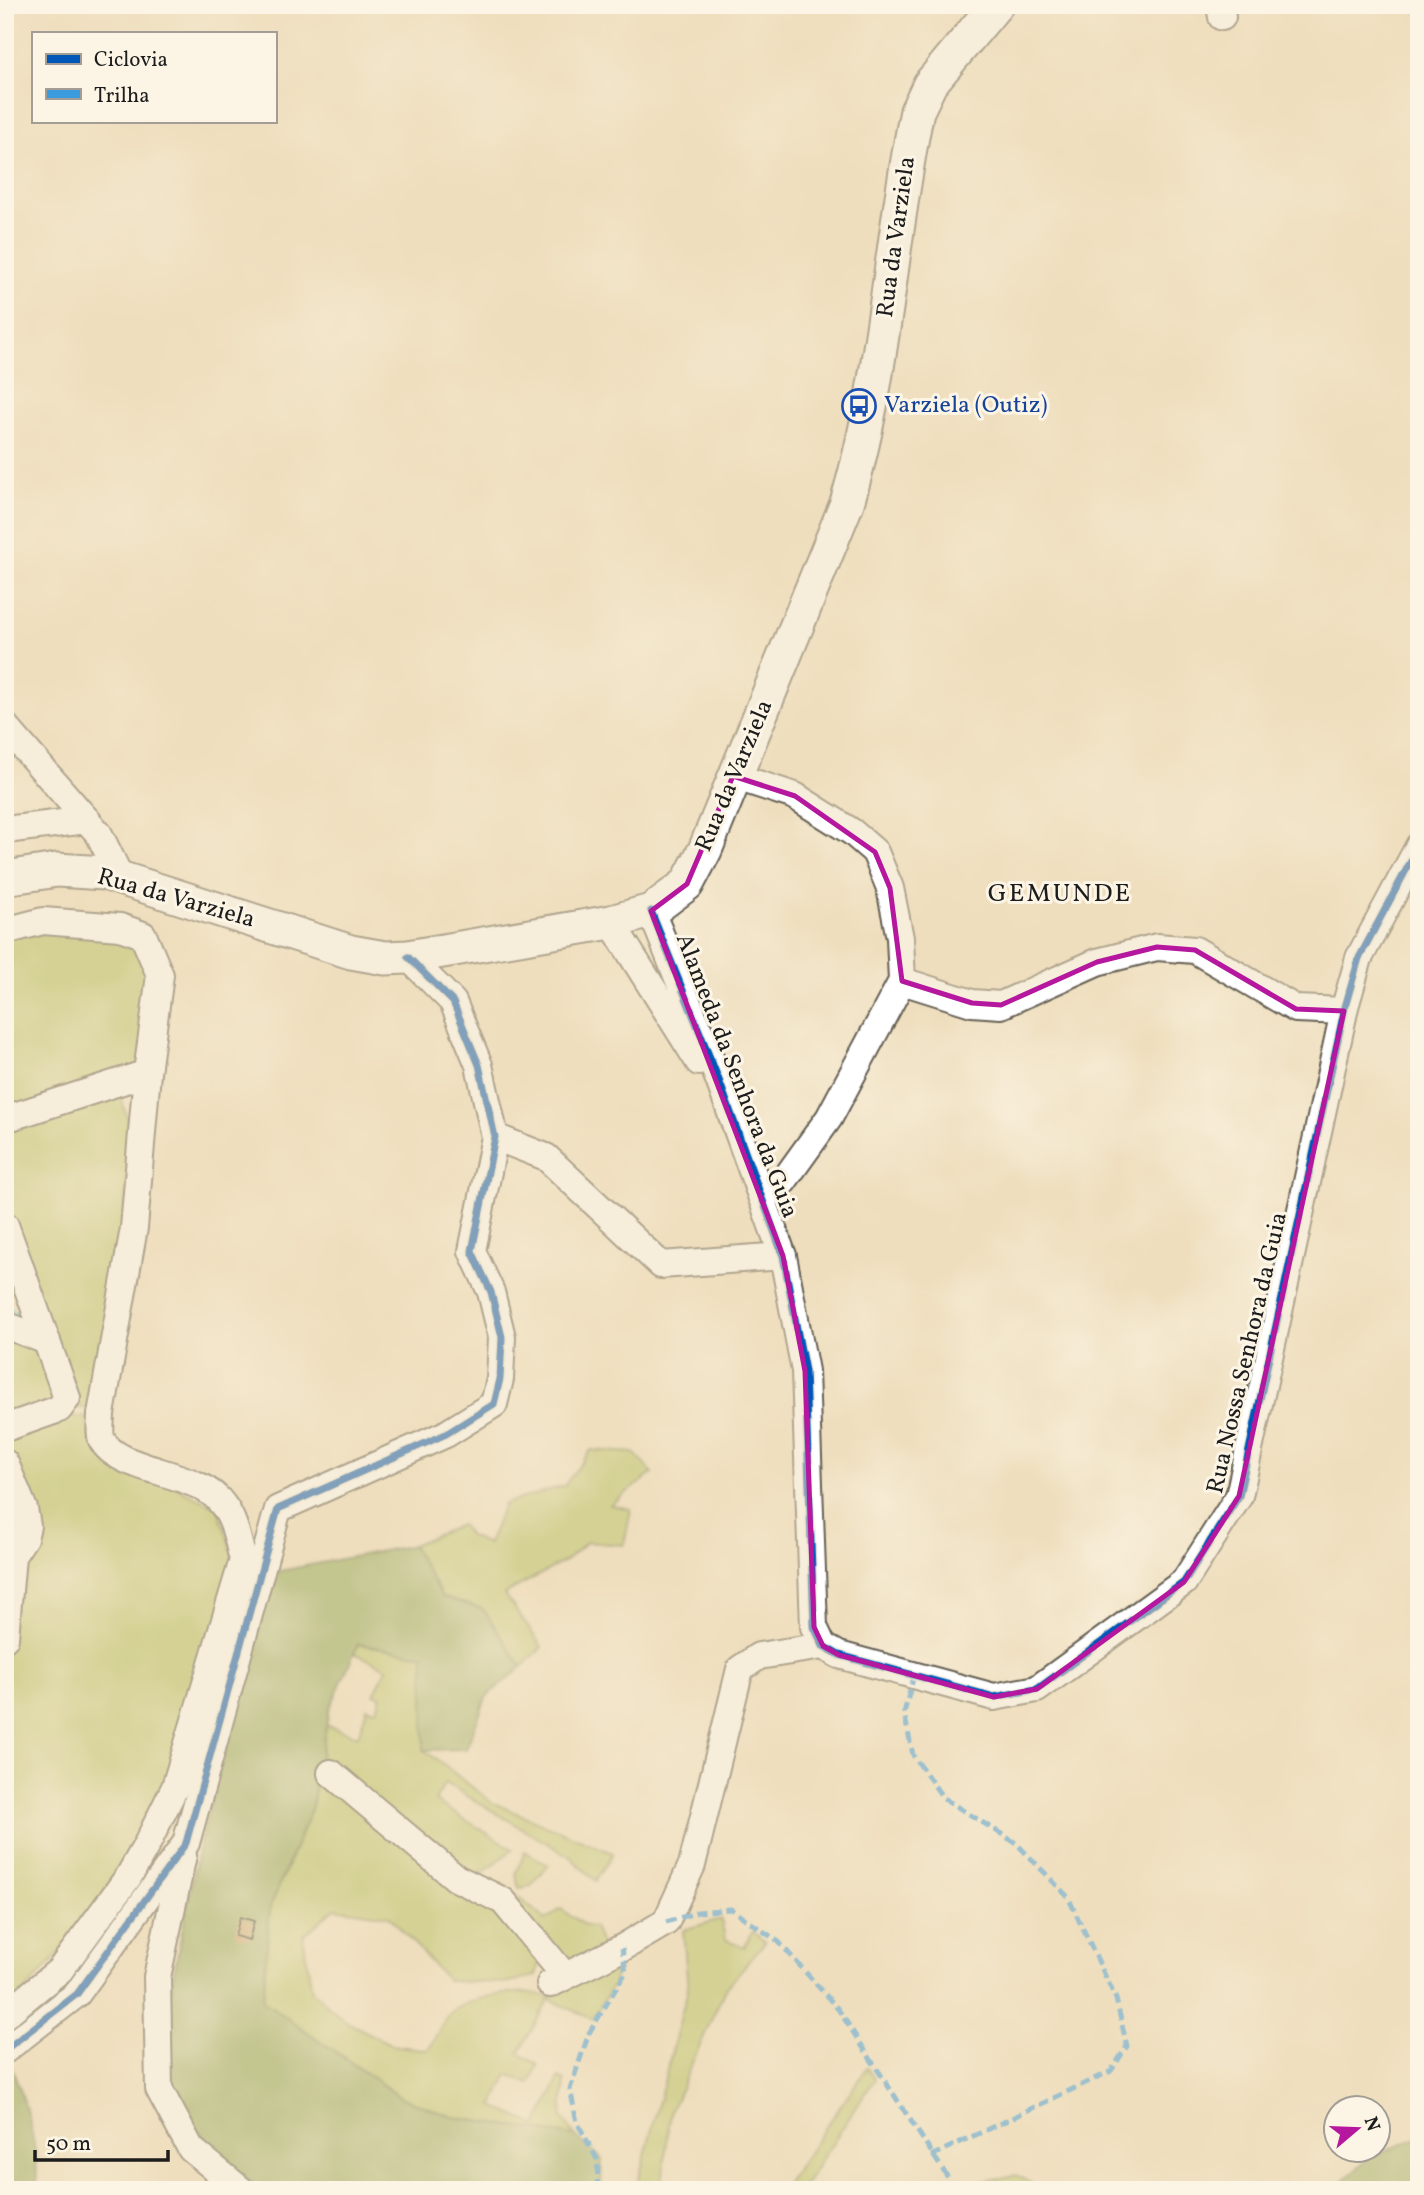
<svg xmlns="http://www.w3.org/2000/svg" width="1424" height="2195" font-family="Vollkorn,serif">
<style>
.green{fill:#b5c264;stroke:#686f40;stroke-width:2}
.forest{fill:#90a85a;stroke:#56623b;stroke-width:2}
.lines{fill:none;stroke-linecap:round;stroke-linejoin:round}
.stream{stroke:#53c0cd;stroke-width:5}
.building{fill:#c69f69}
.minor-casing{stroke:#666054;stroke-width:30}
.major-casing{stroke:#666054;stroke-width:37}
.minor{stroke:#fff;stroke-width:26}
.major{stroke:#fff;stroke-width:33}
.quiet{stroke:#3c9bdf;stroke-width:5;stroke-dasharray:10 5;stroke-linecap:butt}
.cycleway-casing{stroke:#fcf5e5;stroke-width:11}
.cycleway{stroke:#0057b8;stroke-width:7}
.marked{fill:none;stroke:#b5179e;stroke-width:5;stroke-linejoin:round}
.labels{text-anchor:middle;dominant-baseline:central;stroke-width:6;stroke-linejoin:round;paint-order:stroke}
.street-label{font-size:24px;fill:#1c1c1c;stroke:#fcf5e5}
.transit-label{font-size:24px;fill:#164399;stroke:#fcf5e5;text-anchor:start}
.neighbourhood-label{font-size:26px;letter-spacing:2px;fill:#1c1c1c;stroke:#fcf5e5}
</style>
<rect width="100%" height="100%" fill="#fcf5e5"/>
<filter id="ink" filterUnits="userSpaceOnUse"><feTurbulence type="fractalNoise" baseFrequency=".0143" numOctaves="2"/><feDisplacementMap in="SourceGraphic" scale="14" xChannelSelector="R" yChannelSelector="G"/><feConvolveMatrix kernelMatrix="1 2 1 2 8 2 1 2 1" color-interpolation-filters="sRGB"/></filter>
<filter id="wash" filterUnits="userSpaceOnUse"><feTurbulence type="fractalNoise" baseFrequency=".00686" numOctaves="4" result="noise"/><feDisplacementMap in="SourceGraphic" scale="28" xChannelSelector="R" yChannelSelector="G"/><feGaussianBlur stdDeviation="1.57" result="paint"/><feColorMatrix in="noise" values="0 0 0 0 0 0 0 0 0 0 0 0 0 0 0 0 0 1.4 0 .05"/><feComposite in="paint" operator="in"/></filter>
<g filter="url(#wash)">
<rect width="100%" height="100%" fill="#eedebd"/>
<!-- green -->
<g class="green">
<polygon points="21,930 139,938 154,969 143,1067 5,1116 5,934"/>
<polygon points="118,1087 133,1138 99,1408 74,1408 5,1216 5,1122"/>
<polygon points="5,1330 40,1342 59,1402 5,1425"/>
<polygon points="52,1414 88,1418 106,1463 117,1470 144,1471 218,1508 236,1564 172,1772 88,1923 5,2013 5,1667 14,1562 34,1521 5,1447 5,1432"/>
<polygon points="591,1450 634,1453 653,1473 610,1505 631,1509 624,1545 586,1542 567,1560 504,1594 542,1647 522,1667 483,1609 442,1597 412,1545 461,1525 469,1536 488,1544 504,1504 564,1486"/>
<path d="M358 1644 424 1654V1750L493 1803 613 1853 596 1881 569 1856 445 1783 435 1801 513 1849 475 1879 485 1907 540 1957 536 1976 505 1983 448 1981 389 1916 335 1908 303 1936 312 1991 345 2021 392 2045 428 2050C435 2039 444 2016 455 2009 476 1996 527 1986 549 1998L616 1961 614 1984 592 2019 549 1999 519 2053 538 2065 529 2084 508 2074 493 2106 537 2126 559 2078 565 2081 562 2117 575 2136 453 2117 400 2097 260 1999 270 1907 312 1807 326 1725 358 1736 367 1708 377 1710 381 1696 374 1694 387 1668 354 1653Z"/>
<polygon points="525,1851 548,1865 531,1886 519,1888 516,1874"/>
<polygon points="492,1883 502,1884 546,1920 561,1909 585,1926 594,1927 602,1947 582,1962 555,1960"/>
<polygon points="721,1919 725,1939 744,1947 753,1931 765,1942 725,1989 671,2110 661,2190 636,2190 688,1989 683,1930"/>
<polygon points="867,2068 875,2079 801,2190 782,2190"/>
<polygon points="1016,2175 1043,2190 926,2190 938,2179 945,2188"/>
</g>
<!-- forest -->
<g class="forest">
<polygon points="412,1545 442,1597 483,1609 522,1667 487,1696 466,1749 424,1750 424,1655 358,1644 329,1710 312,1807 270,1907 263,2001 400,2097 453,2117 575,2136 602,2159 601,2190 260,2190 216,2151 170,2100 161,2037 200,1841 274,1572"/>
<path d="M9 2062C24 2093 41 2156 36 2190H7L5 2185V2067Z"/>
<polygon points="1419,2137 1419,2190 1333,2190 1369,2157"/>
</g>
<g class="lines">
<!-- stream -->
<polyline class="stream" points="5,1307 29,1321"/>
</g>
<g id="blocks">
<!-- building -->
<polygon class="building" points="240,1917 254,1921 249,1940 235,1936"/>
</g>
</g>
<g filter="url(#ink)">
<use href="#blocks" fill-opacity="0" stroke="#666054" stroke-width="2"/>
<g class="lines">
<!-- minor casing -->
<g class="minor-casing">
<g id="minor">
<polyline points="1220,5 1222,17"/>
<polyline points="5,726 99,834 121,879"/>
<polyline points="733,776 795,796 852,832 875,852 890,888 900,938 902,981 829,1118 783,1182 762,1197"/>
<polyline points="5,830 87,820"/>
<polyline points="651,911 719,1080 783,1256 805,1371 814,1627 823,1646 839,1655 994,1697 1037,1689 1184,1582 1239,1496 1345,1007 1359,958 1419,846"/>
<polyline points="611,922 699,1062"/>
<path d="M5 931 43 921 120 927 143 935 160 975 147 1073 134 1228 101 1414C101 1421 99 1434 102 1440 119 1473 200 1470 223 1505 235 1521 238 1541 243 1560L175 1787 147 1844 129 1876 60 1970 5 2015"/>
<polyline points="902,981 972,1003 1001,1005 1097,962 1157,947 1195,950 1296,1009 1344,1011"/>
<polyline points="5,1119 147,1073"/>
<polyline points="495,1137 546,1157 661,1265 783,1256"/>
<polyline points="5,1225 67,1398 59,1409 5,1428"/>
<polyline points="5,1325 47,1341"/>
<polyline points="5,1463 24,1509 27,1526 24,1538 12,1556 5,1638"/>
<polyline points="331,1773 456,1878 503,1901 565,1976"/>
<polyline points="183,1855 157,1977 159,2089 191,2149 241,2190"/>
<polyline points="550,1984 622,1948 666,1922 692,1865 740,1669 759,1656 823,1646"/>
<polyline points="5,2050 77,1994 186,1843 278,1509 446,1434 494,1404 500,1379 502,1337 491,1292 472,1251 495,1137 479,1065 453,1002 408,957"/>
</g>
</g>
<!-- major casing -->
<g class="major-casing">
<path id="major" d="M5 878 57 870 104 873 351 952 385 958 408 957 611 922 651 911 687 884 705 850 847 503C885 375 890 241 917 111L930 84 996 5"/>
</g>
<!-- minor -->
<use href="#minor" class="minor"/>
<!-- major -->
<use href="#major" class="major"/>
<!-- quiet -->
<g class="quiet">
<polyline points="914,1675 904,1713 913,1755 943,1798 1016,1843 1068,1897 1116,1999 1127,2046 1111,2071 931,2156"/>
<polyline points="666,1922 698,1912 731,1909 779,1942 838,2009 956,2190"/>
<polyline points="597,2190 598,2161 577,2122 570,2089 589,2033 626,1972 622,1948"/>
</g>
<!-- cycleway casing -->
<g class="cycleway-casing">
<g id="cycleway">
<polyline points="651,911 719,1080 783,1256 805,1371 814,1627 823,1646 839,1655 994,1697 1037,1689 1184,1582 1239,1496 1345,1007 1359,958 1419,846"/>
<polyline points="5,2050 77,1994 186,1843 278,1509 446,1434 494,1404 500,1379 502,1337 491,1292 472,1251 495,1137 479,1065 453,1002 408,957"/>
</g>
</g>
<!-- cycleway -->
<use href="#cycleway" class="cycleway"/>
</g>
</g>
<!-- marked area -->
<path d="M0 0H1424V2195H0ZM733 776 795 796 875 852 890 888 902 981 972 1003 1001 1005 1097 962 1157 947 1195 950 1296 1009 1344 1011 1239 1496 1184 1582 1037 1689 994 1697 839 1655 823 1646 814 1627 805 1371 783 1256 651 911 687 884Z" fill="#eedebd" fill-opacity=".55" fill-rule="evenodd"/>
<path class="marked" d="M733 776 795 796 875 852 890 888 902 981 972 1003 1001 1005 1097 962 1157 947 1195 950 1296 1009 1344 1011 1239 1496 1184 1582 1037 1689 994 1697 839 1655 823 1646 814 1627 805 1371 783 1256 651 911 687 884Z"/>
<!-- icons -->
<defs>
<g id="bus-ring" transform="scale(1.75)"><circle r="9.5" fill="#fcf5e5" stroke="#1a4fb4" stroke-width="1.5"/><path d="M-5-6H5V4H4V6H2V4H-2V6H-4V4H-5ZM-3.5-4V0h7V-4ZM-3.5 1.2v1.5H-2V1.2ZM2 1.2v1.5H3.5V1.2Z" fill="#1a4fb4"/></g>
</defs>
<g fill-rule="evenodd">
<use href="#bus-ring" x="859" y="406"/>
</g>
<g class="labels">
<!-- street labels -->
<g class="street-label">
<text transform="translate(897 237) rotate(-82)">Rua da Varziela</text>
<text transform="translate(735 776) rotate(-67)">Rua da Varziela</text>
<text transform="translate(176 899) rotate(16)">Rua da Varziela</text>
<text transform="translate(736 1076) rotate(69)">Alameda da Senhora da Guia</text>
<text transform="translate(1248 1353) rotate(-77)">Rua Nossa Senhora da Guia</text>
</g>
<!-- transit labels -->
<g class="transit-label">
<text x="884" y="406">Varziela (Outiz)</text>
</g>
<!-- neighbourhood labels -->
<g class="neighbourhood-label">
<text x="1060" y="894">GEMUNDE</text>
</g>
</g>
<!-- margin -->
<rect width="1424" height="2195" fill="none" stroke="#fcf5e5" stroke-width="28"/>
<!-- legend -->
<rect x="32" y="32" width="245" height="91" fill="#fcf5e5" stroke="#a29e95" stroke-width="2"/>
<rect x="46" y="54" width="35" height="10" fill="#0057b8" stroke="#a29e95" stroke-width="2"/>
<text x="94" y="66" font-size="21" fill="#1c1c1c">Ciclovia</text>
<rect x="46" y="89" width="35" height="10" fill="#3c9bdf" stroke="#a29e95" stroke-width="2"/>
<text x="94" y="102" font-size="21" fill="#1c1c1c">Trilha</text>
<!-- north arrow -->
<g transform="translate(1357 2129) rotate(71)"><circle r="33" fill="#fcf5e5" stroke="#a29e95" stroke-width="2"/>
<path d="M0-5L12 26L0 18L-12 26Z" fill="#b5179e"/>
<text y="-10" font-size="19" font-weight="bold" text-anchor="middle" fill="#1c1c1c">N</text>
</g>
<!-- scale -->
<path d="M35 2150v10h133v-10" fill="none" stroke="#1c1c1c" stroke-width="3.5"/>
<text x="46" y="2150" font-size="21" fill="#1c1c1c" stroke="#fcf5e5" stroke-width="5" paint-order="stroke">50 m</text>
</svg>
